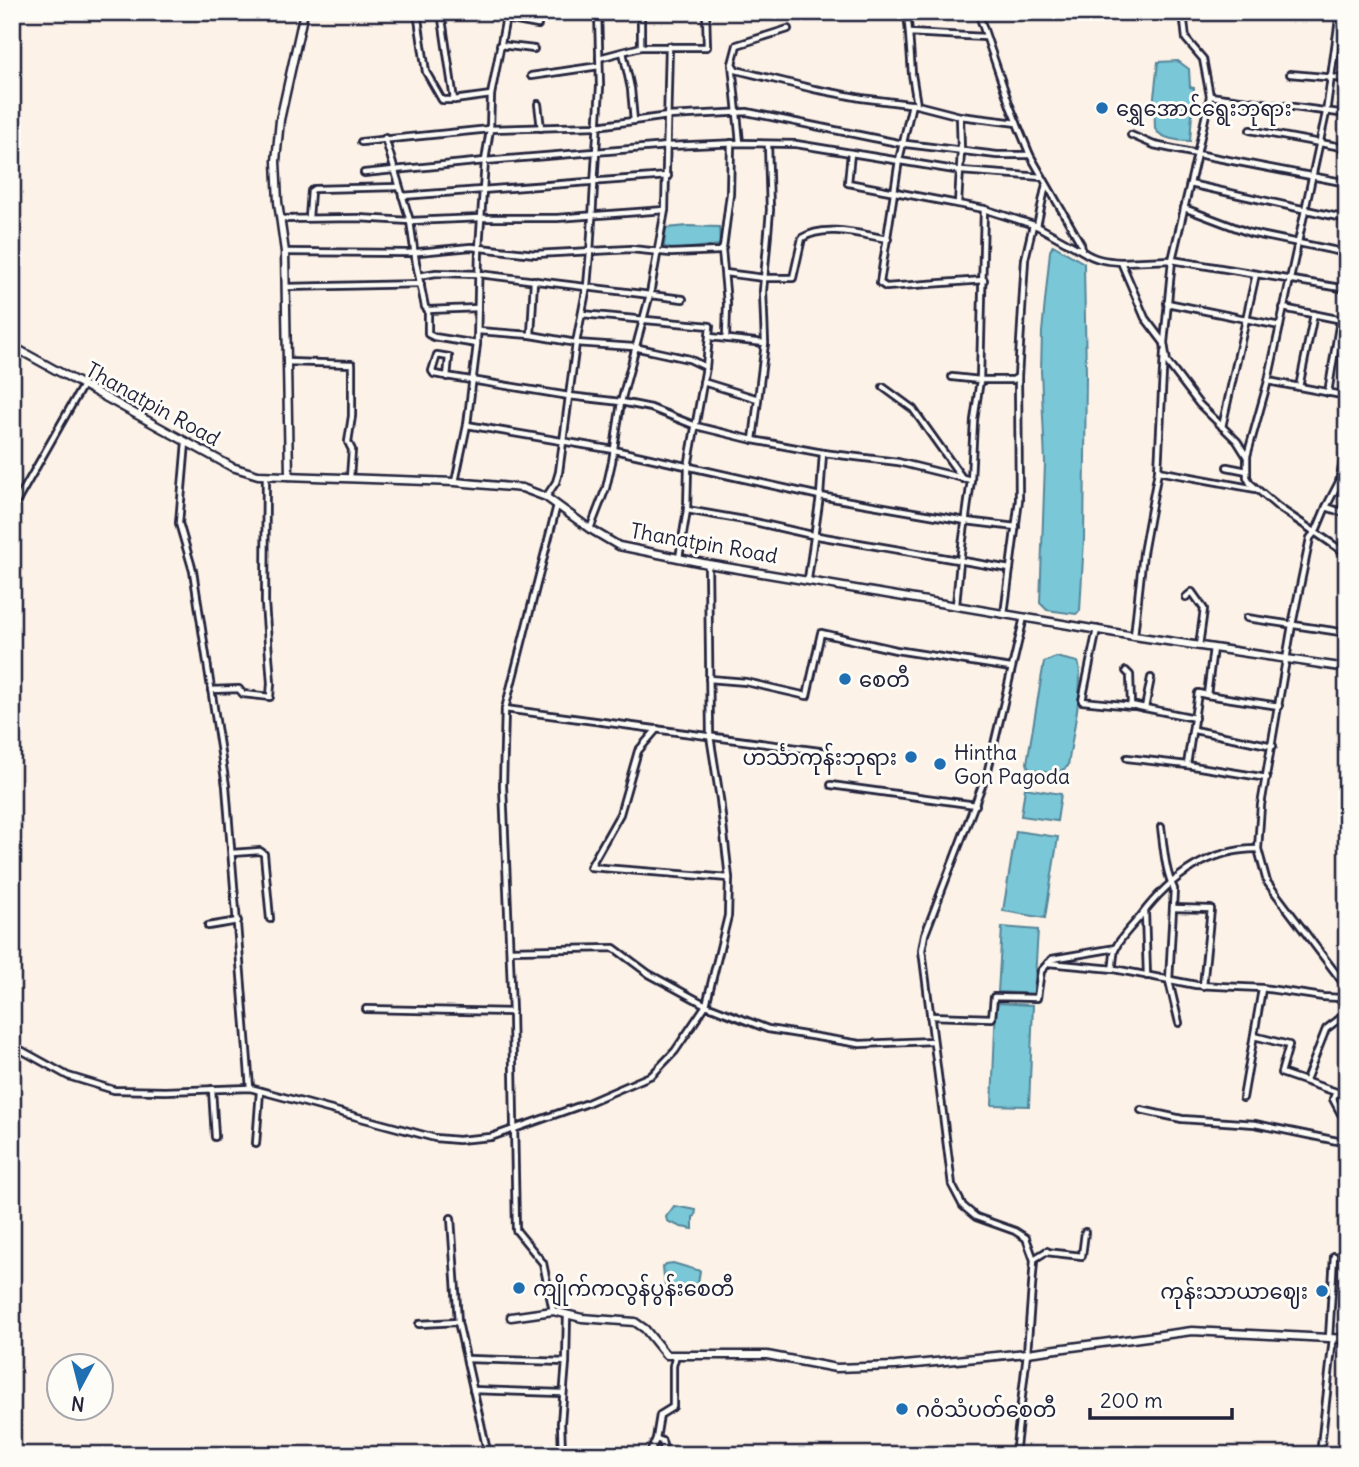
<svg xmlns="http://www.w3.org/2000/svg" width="1359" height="1467" font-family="Delius,'Noto Sans Myanmar',sans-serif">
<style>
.water{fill:#79c7d7;stroke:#568599;stroke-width:2}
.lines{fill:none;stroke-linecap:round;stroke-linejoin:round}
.street-casing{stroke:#22223b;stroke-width:10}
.secondary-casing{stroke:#22223b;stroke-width:11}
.street{stroke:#fdfcf7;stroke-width:4.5}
.secondary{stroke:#fdfcf7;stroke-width:6}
.poi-dot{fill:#1f6fb2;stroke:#fdfcf7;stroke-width:2.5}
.labels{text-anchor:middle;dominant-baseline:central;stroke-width:6;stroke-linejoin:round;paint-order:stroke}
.poi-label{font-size:21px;fill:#22223b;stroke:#fdfcf7;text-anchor:start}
.street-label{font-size:21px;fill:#22223b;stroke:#fdfcf7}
</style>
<rect width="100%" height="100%" fill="#fcf2e7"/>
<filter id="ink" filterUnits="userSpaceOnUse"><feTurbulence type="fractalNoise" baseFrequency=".0143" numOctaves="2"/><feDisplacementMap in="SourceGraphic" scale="14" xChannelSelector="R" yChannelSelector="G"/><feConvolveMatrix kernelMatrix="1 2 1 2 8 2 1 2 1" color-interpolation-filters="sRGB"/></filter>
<g filter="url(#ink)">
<!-- water -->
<g class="water">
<path d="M1178 61 1189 69 1190 87 1194 88 1190 141C1179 141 1161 139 1155 129L1154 97 1158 62Z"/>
<polygon points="688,226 719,227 720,245 671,250 664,246 666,228"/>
<polygon points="1053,245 1084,263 1084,265 1086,375 1084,539 1080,611 1076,614 1047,610 1040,603 1045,463 1041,371 1042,332 1050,251"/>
<path d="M1056 657 1078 662C1085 681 1071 742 1068 766 1057 776 1043 772 1029 769L1027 763 1044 662Z"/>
<polygon points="1025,788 1061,794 1057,821 1021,816"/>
<polygon points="1016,831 1058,837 1045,918 1003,911"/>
<polygon points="1002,927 1038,930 1034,994 998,992"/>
<polygon points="996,1003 1033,1005 1029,1106 992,1105"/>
<polygon points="674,1206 696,1210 695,1216 693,1217 693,1229 681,1227 667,1221 666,1217"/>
<polygon points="673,1263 700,1271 697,1289 676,1290 665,1286 663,1267 666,1264"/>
</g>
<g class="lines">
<!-- street casing -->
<g class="street-casing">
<g id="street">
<polyline points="417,12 426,72 442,100 454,100 491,95"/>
<polyline points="441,12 454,100"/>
<polyline points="907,12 909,33"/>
<path d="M978 12 1010 106 1030 155 1081 244 1082 251C1095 260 1106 261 1121 262L1145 318 1164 343 1167 362 1199 404 1237 441 1247 457V477L1250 483 1278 507 1347 554"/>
<polyline points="1183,12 1186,39 1203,59 1210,96 1197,154 1347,183"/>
<polyline points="506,19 538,25"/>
<polyline points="1336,40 1347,41"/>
<polyline points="500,45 534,49"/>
<polyline points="641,47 641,12"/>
<polyline points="623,52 631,89 634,121"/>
<polyline points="599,58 641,47 707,47 706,12"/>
<polyline points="732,64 736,70 814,89 861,98 917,105 960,116 1017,123"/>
<polyline points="1290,74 1347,79"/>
<polyline points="531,76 599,66"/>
<polyline points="1210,96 1347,114"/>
<polyline points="538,104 541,128"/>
<polyline points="912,104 899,160 880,283 886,287 984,280"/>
<polyline points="917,105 912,74 909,33 985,37"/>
<polyline points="1250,130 1347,148"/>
<polyline points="1131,135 1154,145 1197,154 1172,260 1164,343"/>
<polyline points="385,138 410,221 416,263 425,307 428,310 428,334 434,337 477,344"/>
<polyline points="361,142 490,129 597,126 668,116 747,112 898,143 997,155 1030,155"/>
<polyline points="740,143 732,64 737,45 788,29"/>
<polyline points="851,153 848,183 984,209 1037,226 1082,251"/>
<polyline points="364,173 485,161 668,146 740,143 796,144 961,171 1042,177"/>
<polyline points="1190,184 1347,219"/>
<polyline points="402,196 668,176"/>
<polyline points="958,204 961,151 960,116"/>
<polyline points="1184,208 1250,233 1347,253"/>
<polyline points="309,218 311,191 314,189 399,187"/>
<polyline points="281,219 358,218 410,221 481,218 557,218 665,210"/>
<polyline points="1037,226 1046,184"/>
<polyline points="722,250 727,303 726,338"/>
<polyline points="285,252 408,253 471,247 535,254 631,249 671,253 720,251 723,248 730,194 731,143"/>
<polyline points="1121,262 1172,260 1347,289"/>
<path d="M725 273 764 278H793L802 238C825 223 863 235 888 239"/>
<polyline points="419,276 436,273 479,274 683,299"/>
<polyline points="286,287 421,284"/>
<polyline points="1167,303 1280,326"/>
<polyline points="1283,308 1347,321"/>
<polyline points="428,310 478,308"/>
<polyline points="582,314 710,326 706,367 688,467 687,510 679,558"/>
<polyline points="478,331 531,335 576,343 634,347 689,359 706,367"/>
<polyline points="531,335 534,280"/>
<polyline points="710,337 765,343 753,440"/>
<polyline points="765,343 763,291 770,210 768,144"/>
<polyline points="12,356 15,347"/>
<polyline points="287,362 352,364 352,416 348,442 352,450 350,478"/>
<polyline points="447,377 449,357 437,355 432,371 434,374 569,396 621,402 651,408 696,426 753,440 823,453 898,462 971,480"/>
<polyline points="952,377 980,380 1013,380 1018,377 1025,259 1033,225"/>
<polyline points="1268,381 1347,396"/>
<polyline points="703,382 758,399"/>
<polyline points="883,387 913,409 963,479"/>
<polyline points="1299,387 1314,314"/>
<polyline points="1328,393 1340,320"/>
<polyline points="467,425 614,450 820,496 966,521 1016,527"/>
<polyline points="1222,427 1256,274"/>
<polyline points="186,442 179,523 193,571 226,786 250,1088"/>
<polyline points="1247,456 1268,381 1326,113 1340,12"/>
<polyline points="1227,467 1247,471"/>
<polyline points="1158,471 1256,489"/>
<polyline points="455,482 467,425 477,344 479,248 485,161 490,129 491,95 507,12"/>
<polyline points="546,497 556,482 559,472 576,343 587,286 590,252 600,86 598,12"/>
<polyline points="557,505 505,709 827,752"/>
<polyline points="1326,507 1339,482 1347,441"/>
<polyline points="12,510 83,385"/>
<polyline points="687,510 750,521 812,535 1010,569"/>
<polyline points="1347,514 1326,507 1316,531 1310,538 1292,625 1261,805 1258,849 1267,882 1347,988"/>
<polyline points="590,529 606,488 612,462 621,402 650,294 665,210 669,46"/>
<polyline points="808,579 820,496 823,453"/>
<polyline points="1186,597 1192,592 1204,609 1199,646"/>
<polyline points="956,605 960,561 971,480 974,420 980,380 984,209"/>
<polyline points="1004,614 1019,500 1018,377"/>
<polyline points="1247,618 1347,633"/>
<polyline points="1097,629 1082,701 1132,706"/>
<polyline points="1134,636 1143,553 1158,471 1164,352"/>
<polyline points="1126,671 1130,675 1131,705 1145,708"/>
<polyline points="1151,678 1145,708 1195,718"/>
<polyline points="709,679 746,682 807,696 821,633 896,650 1011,668"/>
<polyline points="211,690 239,689 243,694 270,697 271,683 265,603 266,475"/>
<polyline points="1207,695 1279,706"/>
<polyline points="505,709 503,786 512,1012 516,1230 543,1263 553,1311"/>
<polyline points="657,729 638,751 620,814 590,867 729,878"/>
<polyline points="1194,730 1273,746"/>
<polyline points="1127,758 1187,765 1267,778"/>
<polyline points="1187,765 1198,693 1207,695 1213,648"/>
<polyline points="831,785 976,805"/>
<path d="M1161 827C1164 848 1165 871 1174 889L1169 981 1179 1023"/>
<polyline points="232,853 260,851 264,854 270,919"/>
<polyline points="1173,908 1211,909 1203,986"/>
<polyline points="1145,911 1147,976"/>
<polyline points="208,926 238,921"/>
<polyline points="510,950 614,948 649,974 706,1005 728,916 729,878 720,799 710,736 708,564"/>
<polyline points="1048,963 1114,969 1196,985 1262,988 1323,997 1341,998 1347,993"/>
<path d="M1112 969C1114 962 1113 953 1116 947 1121 937 1132 926 1140 917 1169 878 1207 849 1258 849"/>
<polyline points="366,1009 512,1012"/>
<polyline points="930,1016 992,1018 994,997 1037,998 1041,971 1052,959 1116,948"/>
<polyline points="1254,1036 1289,1045 1281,1073 1336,1092 1333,1099 1341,1114 1347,1114"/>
<polyline points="12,1045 68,1076 114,1090 165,1091 250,1088 435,1138 458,1140 491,1137 585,1104 652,1075 675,1051 706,1005 768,1029 860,1044 933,1041"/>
<polyline points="1306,1080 1326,1029 1347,1013"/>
<polyline points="212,1089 215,1137"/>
<polyline points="1243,1098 1262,989"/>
<polyline points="1141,1110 1182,1119 1255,1124 1347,1143"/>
<polyline points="256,1144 260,1091"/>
<polyline points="451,1218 458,1322 488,1455"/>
<polyline points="1046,1252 1082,1256 1085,1232"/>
<polyline points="1034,1259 1047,1251"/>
<polyline points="419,1324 458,1322"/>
<polyline points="1329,1338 1334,1256"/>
<polyline points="468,1359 566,1362 561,1423 562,1455"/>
<polyline points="566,1362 567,1314"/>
<polyline points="473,1390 562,1393"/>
<polyline points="649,1455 656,1439"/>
<polyline points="665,1455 662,1441 656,1439 660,1415 673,1407 673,1366 676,1355"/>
<polyline points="1015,1455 1027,1353 1034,1260 1026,1238 1015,1231 976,1217 963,1206 952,1185 922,950 925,934 988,770 1024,617"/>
<polyline points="1320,1455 1333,1338"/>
</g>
</g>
<!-- secondary casing -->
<g class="secondary-casing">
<g id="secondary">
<polyline points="12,346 232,467 258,475 455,482 522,488 546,497 590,529 619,546 708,564 1134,636 1347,668"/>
<polyline points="289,476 285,252 278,202 276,161 280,120 304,12"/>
<polyline points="511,1317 553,1311 582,1318 635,1322 645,1329 666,1355 767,1355 836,1368 895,1366 1027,1353 1192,1331 1347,1339"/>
</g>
</g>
<!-- street -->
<use href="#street" class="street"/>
<!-- secondary -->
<use href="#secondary" class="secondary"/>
</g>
</g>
<!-- markers -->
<g class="poi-dot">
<circle cx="1102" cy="108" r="7"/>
<circle cx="845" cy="679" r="7"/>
<circle cx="911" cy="757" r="7"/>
<circle cx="940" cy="764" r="7"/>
<circle cx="519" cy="1288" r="7"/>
<circle cx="1322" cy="1291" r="7"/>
<circle cx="902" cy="1409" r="7"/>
</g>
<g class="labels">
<!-- poi labels -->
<g class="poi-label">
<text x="1116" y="108">ရွှေအောင်ရွေးဘုရား</text>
<text x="859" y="679">စေတီ</text>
<text x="954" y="752">Hintha<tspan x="954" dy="24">Gon Pagoda</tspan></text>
<text x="897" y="757" text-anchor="end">ဟင်္သာကုန်းဘုရား</text>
<text x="533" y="1288">ကျိုက်ကလွန်ပွန်းစေတီ</text>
<text x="1308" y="1291" text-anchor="end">ကုန်းသာယာဈေး</text>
<text x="916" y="1409">ဂဝံသံပတ်စေတီ</text>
</g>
<!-- street labels -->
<g class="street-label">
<text transform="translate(153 404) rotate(29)">Thanatpin Road</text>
<text transform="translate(704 543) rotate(10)">Thanatpin Road</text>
</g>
</g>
<!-- margin -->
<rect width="1359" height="1467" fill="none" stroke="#fdfcf7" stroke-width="42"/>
<rect x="21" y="21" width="1317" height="1425" fill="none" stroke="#22223b" stroke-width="2.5" filter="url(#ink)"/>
<!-- north arrow -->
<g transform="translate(80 1387) rotate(187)"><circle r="33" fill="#fdfcf7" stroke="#a5a5ac" stroke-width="2"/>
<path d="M0-5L12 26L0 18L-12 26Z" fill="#1f6fb2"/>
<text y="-10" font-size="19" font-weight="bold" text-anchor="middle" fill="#22223b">N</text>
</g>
<!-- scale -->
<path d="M1090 1408v10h142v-10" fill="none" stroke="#22223b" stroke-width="3.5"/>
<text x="1100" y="1408" font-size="21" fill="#22223b" stroke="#fdfcf7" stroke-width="5" paint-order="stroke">200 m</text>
</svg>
